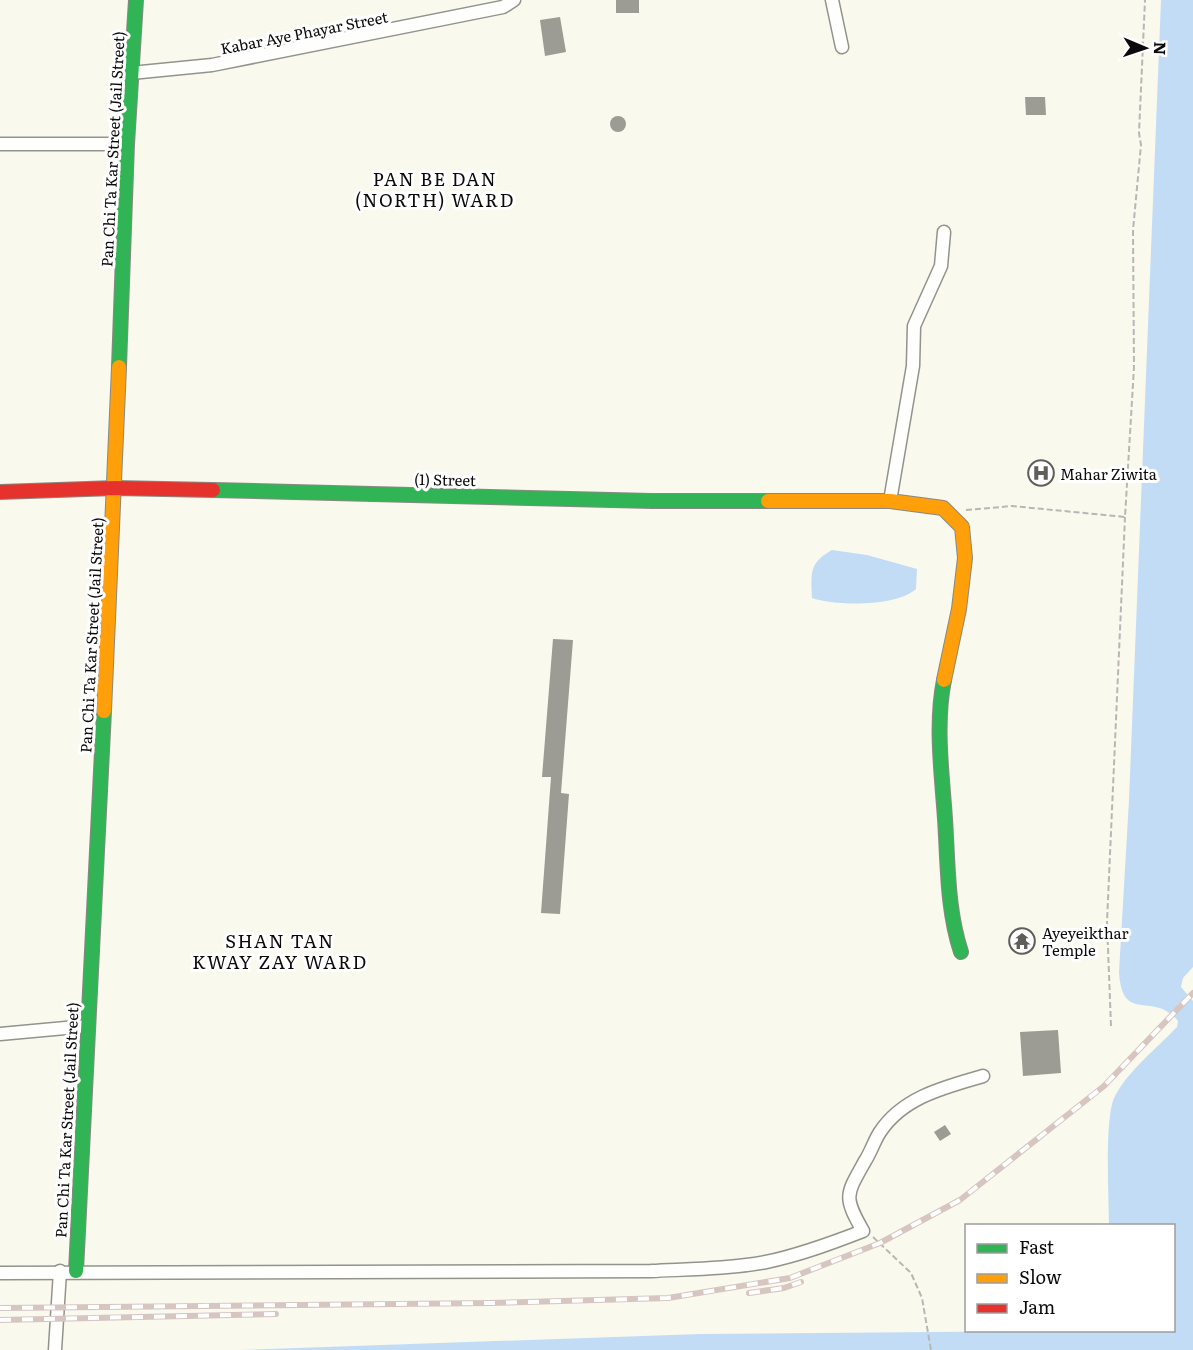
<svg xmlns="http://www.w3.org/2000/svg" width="1193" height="1350" font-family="Literata,serif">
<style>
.water{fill:#c2dcf6}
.building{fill:#9c9b94}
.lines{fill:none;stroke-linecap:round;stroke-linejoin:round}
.street-casing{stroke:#93928d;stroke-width:15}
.fast-casing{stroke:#898984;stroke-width:16}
.slow-casing{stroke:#898984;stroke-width:16}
.jam-casing{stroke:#898984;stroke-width:16}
.path{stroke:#b7b7b5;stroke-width:2;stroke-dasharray:6 3;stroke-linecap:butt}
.street{stroke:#fefefc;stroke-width:12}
.fast{stroke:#30b455;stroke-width:14}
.slow{stroke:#ff9f0a;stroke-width:14}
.jam{stroke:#e5322d;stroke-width:14}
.rail-casing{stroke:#d7c5c2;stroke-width:6}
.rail{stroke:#fff;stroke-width:4;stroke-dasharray:11;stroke-linecap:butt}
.labels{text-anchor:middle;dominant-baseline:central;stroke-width:6;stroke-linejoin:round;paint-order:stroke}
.street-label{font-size:15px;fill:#0b0b0b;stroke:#fff}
.poi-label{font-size:15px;fill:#0b0b0b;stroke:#fff;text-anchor:start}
.quarter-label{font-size:18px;letter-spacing:1.5px;fill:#0b0b0b;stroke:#fff}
</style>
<rect width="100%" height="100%" fill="#faf9ee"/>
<!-- water -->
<g class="water">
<path d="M1161 0H1193V967L1183 978 1181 987 1193 1001V1350H240L700 1334 1174 1330V1226L1109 1225C1109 1199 1104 1116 1115 1096 1129 1070 1156 1049 1177 1027L1178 1021C1153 990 1122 1025 1119 972L1129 800Z"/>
<path d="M832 550 867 555 917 569 916 589C896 607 835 606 812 598 811 573 809 563 832 550Z"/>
</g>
<!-- building -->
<g class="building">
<rect x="616" y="0" width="23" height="13"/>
<polygon points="560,17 566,52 545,56 540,20"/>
<polygon points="1025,97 1045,97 1046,115 1026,115"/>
<circle cx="618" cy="124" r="8"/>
<polygon points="553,639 573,640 561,793 569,794 560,914 541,913 551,777 542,777"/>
<circle cx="1022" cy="940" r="7"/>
<polygon points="1058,1030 1061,1073 1023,1076 1020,1032"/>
<polygon points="945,1125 951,1134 940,1141 934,1132"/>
</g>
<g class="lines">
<!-- street casing -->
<g class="street-casing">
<g id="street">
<polyline points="832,0 842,47"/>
<polyline points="131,73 212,65 503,7 514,0"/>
<polyline points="0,144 127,144"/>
<polyline points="890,501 913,366 914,326 941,266 944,232"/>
<polyline points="0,1034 87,1026"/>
<path d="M0 1273 651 1271C690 1269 728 1269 766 1262 800 1255 832 1243 863 1231 843 1196 846 1195 865 1161 871 1152 874 1141 880 1132 903 1097 945 1087 983 1076"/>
<polyline points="55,1350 60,1271"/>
</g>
</g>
<!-- fast casing -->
<g class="fast-casing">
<g id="fast">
<polyline points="119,367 127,144 136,0"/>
<polyline points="213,490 652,501 768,501"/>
<path d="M944 680C935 725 942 774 945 819 948 864 947 910 961 952"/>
<polyline points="76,1271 104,711"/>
</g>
</g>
<!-- slow casing -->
<g class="slow-casing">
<g id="slow">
<polyline points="768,501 890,501 943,508 962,527 965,558 959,609 944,680"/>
<polyline points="104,711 119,367"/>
</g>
</g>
<!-- jam casing -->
<g class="jam-casing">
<polyline id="jam" points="0,492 115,488 213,490"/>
</g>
<!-- path -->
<g class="path">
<polyline points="966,510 1012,506 1125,517 1134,367 1133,230 1141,145 1139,133 1145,0"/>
<polyline points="1111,1026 1107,922 1125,517"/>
<polyline points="873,1237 911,1273 922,1298 931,1350"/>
</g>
<!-- street -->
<use href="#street" class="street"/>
<!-- fast -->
<use href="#fast" class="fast"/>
<!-- slow -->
<use href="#slow" class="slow"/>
<!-- jam -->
<use href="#jam" class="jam"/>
<!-- rail casing -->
<g class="rail-casing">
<g id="rail">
<polyline points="749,1293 784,1288 801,1282"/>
<polyline points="0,1308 491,1303 668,1298 790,1278 880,1243 960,1200 1104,1086 1193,993"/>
<polyline points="0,1320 276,1314"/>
</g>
</g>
<!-- rail -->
<use href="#rail" class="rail"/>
</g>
<!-- icons -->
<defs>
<g id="hospital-ring" transform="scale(1.35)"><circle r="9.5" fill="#fff" stroke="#5f5e5a" stroke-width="1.5"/><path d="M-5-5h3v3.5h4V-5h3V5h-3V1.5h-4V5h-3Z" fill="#5f5e5a"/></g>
<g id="temple-ring" transform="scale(1.35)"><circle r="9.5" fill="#fff" stroke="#5f5e5a" stroke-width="1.5"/><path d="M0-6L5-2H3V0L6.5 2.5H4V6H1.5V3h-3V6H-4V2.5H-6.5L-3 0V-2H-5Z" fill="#5f5e5a"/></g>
</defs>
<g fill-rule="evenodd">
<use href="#hospital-ring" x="1041" y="473"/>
<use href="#temple-ring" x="1022" y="941"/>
</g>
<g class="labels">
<!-- street labels -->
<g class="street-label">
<text transform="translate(304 32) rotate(-11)">Kabar Aye Phayar Street</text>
<text transform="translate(112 149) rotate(-87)">Pan Chi Ta Kar Street (Jail Street)</text>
<text transform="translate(445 479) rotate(1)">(1) Street</text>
<text transform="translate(91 635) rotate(-87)">Pan Chi Ta Kar Street (Jail Street)</text>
<text transform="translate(66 1120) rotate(-87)">Pan Chi Ta Kar Street (Jail Street)</text>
</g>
<!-- poi labels -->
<g class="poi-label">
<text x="1060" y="473">Mahar Ziwita</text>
<text x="1042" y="932">Ayeyeikthar<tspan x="1042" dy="17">Temple</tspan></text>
</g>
<!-- quarter labels -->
<g class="quarter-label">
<text x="435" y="178">PAN BE DAN<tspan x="435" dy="21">(NORTH) WARD</tspan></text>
<text x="280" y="940">SHAN TAN<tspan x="280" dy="21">KWAY ZAY WARD</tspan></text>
</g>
</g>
<!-- legend -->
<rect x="965" y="1224" width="210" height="108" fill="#ffffff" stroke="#9d9d9d" stroke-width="1.5"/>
<rect x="977" y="1244" width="30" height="9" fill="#30b455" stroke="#9d9d9d" stroke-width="1.5"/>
<text x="1019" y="1254" font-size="18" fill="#0b0b0b">Fast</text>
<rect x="977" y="1274" width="30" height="9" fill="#ff9f0a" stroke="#9d9d9d" stroke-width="1.5"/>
<text x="1019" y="1284" font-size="18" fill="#0b0b0b">Slow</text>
<rect x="977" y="1304" width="30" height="9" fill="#e5322d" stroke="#9d9d9d" stroke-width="1.5"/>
<text x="1019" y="1314" font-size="18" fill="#0b0b0b">Jam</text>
<!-- north arrow -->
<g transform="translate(1145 48) rotate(92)" stroke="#ffffff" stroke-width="4.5" paint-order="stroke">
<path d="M0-4.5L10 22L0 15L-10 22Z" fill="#0b0b0b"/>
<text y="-9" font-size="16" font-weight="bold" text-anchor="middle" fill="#0b0b0b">N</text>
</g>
</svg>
